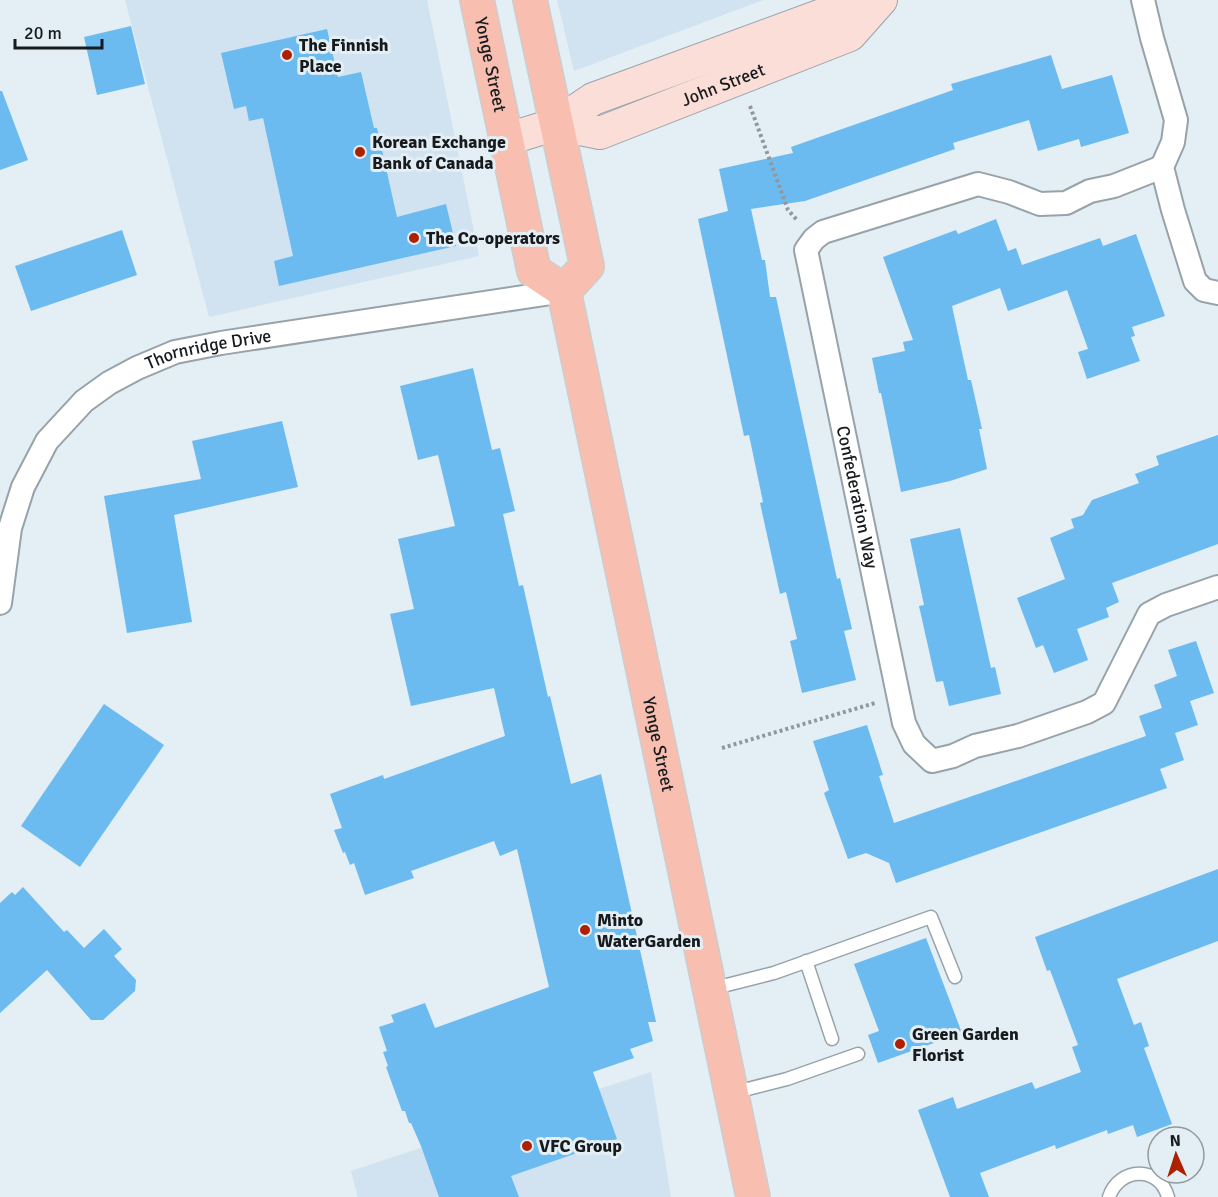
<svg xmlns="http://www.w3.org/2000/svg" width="1218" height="1197" font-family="Signika,sans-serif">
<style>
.built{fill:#d1e3f0}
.building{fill:#6cbbf0}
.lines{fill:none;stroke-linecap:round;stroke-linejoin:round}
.service-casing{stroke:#98a2a9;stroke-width:15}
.minor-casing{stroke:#98a2a9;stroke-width:26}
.secondary-casing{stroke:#98a2a9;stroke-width:34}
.primary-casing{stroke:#cccdce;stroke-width:36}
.path{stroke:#90989d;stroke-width:4;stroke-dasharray:3 3;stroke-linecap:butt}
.service{stroke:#fff;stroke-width:12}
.minor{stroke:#fff;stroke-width:22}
.secondary{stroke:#fcded8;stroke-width:32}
.primary{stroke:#f8beb0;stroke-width:33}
.poi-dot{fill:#ae2100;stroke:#e3eef5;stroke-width:2}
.labels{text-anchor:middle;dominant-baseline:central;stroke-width:6;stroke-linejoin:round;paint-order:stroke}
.poi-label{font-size:18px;font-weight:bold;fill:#181b1e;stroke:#e3eef5;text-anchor:start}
.street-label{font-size:18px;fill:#181b1e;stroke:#e3eef5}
</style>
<rect width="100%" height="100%" fill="#e3eef5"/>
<!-- built -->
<g class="built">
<polygon points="125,0 427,0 479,256 209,317"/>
<polygon points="557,0 763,0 574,71"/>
<polygon points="651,1072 671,1197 358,1197 351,1171"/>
</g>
<!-- building -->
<g class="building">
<polygon points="131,26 145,84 97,95 84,37"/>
<polygon points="327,29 338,77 361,72 374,128 377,128 397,217 446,204 456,246 279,286 274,261 293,256 263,118 249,121 246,106 234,109 221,53"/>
<polygon points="1051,55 1062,89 1112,75 1129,133 1081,147 1079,139 1038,151 1029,120 953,143 955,149 805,201 751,209 762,260 765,260 770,297 776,297 837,579 840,578 852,629 844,631 856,680 802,693 790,641 797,639 786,592 780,594 760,503 763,502 749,435 744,436 698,219 728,211 719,169 793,153 791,147 953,90 951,84"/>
<polygon points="0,91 2,91 28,160 0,170"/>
<polygon points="996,219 1008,251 1016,248 1022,265 1100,238 1103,246 1136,234 1165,316 1132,327 1135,336 1131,337 1140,361 1087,379 1078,352 1088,349 1067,290 1008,311 1000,288 952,306 968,380 971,380 982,429 979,429 987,469 950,481 901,492 881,393 879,393 872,358 905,351 903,342 913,340 883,257 956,230 958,234"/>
<polygon points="122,230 137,275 31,311 15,266"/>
<polygon points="473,368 492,450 500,448 515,511 503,514 519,586 523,585 548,697 550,696 571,784 601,774 656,1022 648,1022 653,1041 630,1049 634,1058 593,1072 617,1139 511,1176 519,1197 439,1197 421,1146 411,1123 409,1123 405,1111 402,1111 386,1067 388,1066 383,1052 387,1051 379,1027 394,1022 391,1015 425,1003 435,1028 549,987 517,849 500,856 494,841 411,871 414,878 365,895 354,863 350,865 345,852 343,853 334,830 342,828 330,794 383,775 384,779 505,736 494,688 411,706 390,614 414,609 398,539 455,526 438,455 418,460 400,386"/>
<polygon points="282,421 298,487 174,515 192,622 127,633 104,496 201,479 192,441"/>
<polygon points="1218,435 1218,544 1112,583 1119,602 1106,608 1109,617 1077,629 1088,660 1054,673 1043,645 1036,648 1017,598 1065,579 1050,538 1074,528 1071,519 1083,515 1092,500 1139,483 1135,474 1159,465 1156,456"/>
<polygon points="960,528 991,668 995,667 1001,694 949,706 943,681 936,682 919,606 924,605 910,539"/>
<polygon points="1196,641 1214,693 1190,701 1198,725 1175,733 1184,760 1160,769 1167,788 896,883 889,863 866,853 848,859 824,793 829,790 813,741 867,725 883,775 879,776 894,823 1146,736 1139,716 1162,708 1154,685 1177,676 1168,650"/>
<polygon points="104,704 164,745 80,867 21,826"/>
<polygon points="1218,869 1218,941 1117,979 1134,1025 1141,1022 1149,1046 1144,1048 1172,1124 1137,1137 1133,1125 1108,1134 1107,1130 1056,1149 1055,1145 980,1173 989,1197 950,1197 918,1110 953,1097 957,1109 1032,1082 1035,1089 1081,1072 1072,1047 1078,1045 1050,970 1047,971 1035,937"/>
<polygon points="23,887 64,932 67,930 84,948 104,929 122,949 114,956 136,980 135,991 103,1020 91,1020 47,970 0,1013 0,903 12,892 15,895"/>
<polygon points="926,938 962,1033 878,1063 868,1035 879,1031 854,964"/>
</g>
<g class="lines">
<!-- service casing -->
<g class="service-casing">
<g id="service">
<polyline points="806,961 832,1039"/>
<polyline points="711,989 774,973 931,917 955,977"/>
<polyline points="732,1093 787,1079 858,1054"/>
<path d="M1109 1197C1119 1167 1159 1165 1168 1197"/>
</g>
</g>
<!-- minor casing -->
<g class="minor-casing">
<g id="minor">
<polyline points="1143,0 1152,38 1176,120 1173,142 1162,167 1173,210 1195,281 1204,290 1218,293"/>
<path id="s1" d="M1162 167 1114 186 1090 191 1066 203 1040 204 1009 192 978 184 823 232 814 239 806 250 904 723 914 744 932 761 953 756 975 746 1018 736 1087 712 1104 703 1149 614 1166 605 1218 587"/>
<path id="s2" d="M0 603 10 528 23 487 47 441 84 401 109 383 137 368 175 352 221 343 564 291"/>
</g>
</g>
<!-- secondary casing -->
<g class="secondary-casing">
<g id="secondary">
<path id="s3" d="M556 124 600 133 850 35 881 0"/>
<polyline points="505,140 556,124 593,99 841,8 877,3"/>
</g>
</g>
<!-- primary casing -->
<g class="primary-casing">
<g id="primary">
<path id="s4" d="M477 0 534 271 564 291 753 1197"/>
<polyline points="530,0 587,266 564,291"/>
</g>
</g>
<!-- path -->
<g class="path">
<polyline points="750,106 788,210 797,220"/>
<polyline points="722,748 875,703"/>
</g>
<!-- service -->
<use href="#service" class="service"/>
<!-- minor -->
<use href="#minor" class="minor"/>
<!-- secondary -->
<use href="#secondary" class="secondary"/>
<!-- primary -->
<use href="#primary" class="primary"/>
</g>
<!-- markers -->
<g class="poi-dot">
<circle cx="287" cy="55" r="6"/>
<circle cx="360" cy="152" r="6"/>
<circle cx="414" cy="238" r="6"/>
<circle cx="585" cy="930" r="6"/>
<circle cx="900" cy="1044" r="6"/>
<circle cx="527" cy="1146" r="6"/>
</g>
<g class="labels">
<!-- poi labels -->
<g class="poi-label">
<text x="299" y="45">The Finnish<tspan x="299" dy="21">Place</tspan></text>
<text x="372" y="142">Korean Exchange<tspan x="372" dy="21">Bank of Canada</tspan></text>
<text x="426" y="238">The Co-operators</text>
<text x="597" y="920">Minto<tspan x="597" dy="21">WaterGarden</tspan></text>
<text x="912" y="1034">Green Garden<tspan x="912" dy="21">Florist</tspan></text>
<text x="539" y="1146">VFC Group</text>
</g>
<!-- street labels -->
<g class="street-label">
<text stroke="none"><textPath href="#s4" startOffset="66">Yonge Street</textPath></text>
<text stroke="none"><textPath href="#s3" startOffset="177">John Street</textPath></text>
<text stroke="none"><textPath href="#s2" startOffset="362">Thornridge Drive</textPath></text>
<text stroke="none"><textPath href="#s1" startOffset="634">Confederation Way</textPath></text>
<text stroke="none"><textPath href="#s4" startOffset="776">Yonge Street</textPath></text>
</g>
</g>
<!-- north arrow -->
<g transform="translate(1176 1155) rotate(357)"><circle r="28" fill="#e3eef5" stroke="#929a9f" stroke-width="1.5"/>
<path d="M0-4.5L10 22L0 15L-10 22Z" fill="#ae2100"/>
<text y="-9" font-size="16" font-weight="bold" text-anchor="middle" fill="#181b1e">N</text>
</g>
<!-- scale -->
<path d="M15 39v9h87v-9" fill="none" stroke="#181b1e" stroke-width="3"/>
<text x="24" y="39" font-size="18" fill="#181b1e" stroke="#e3eef5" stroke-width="4.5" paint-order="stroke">20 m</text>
</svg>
